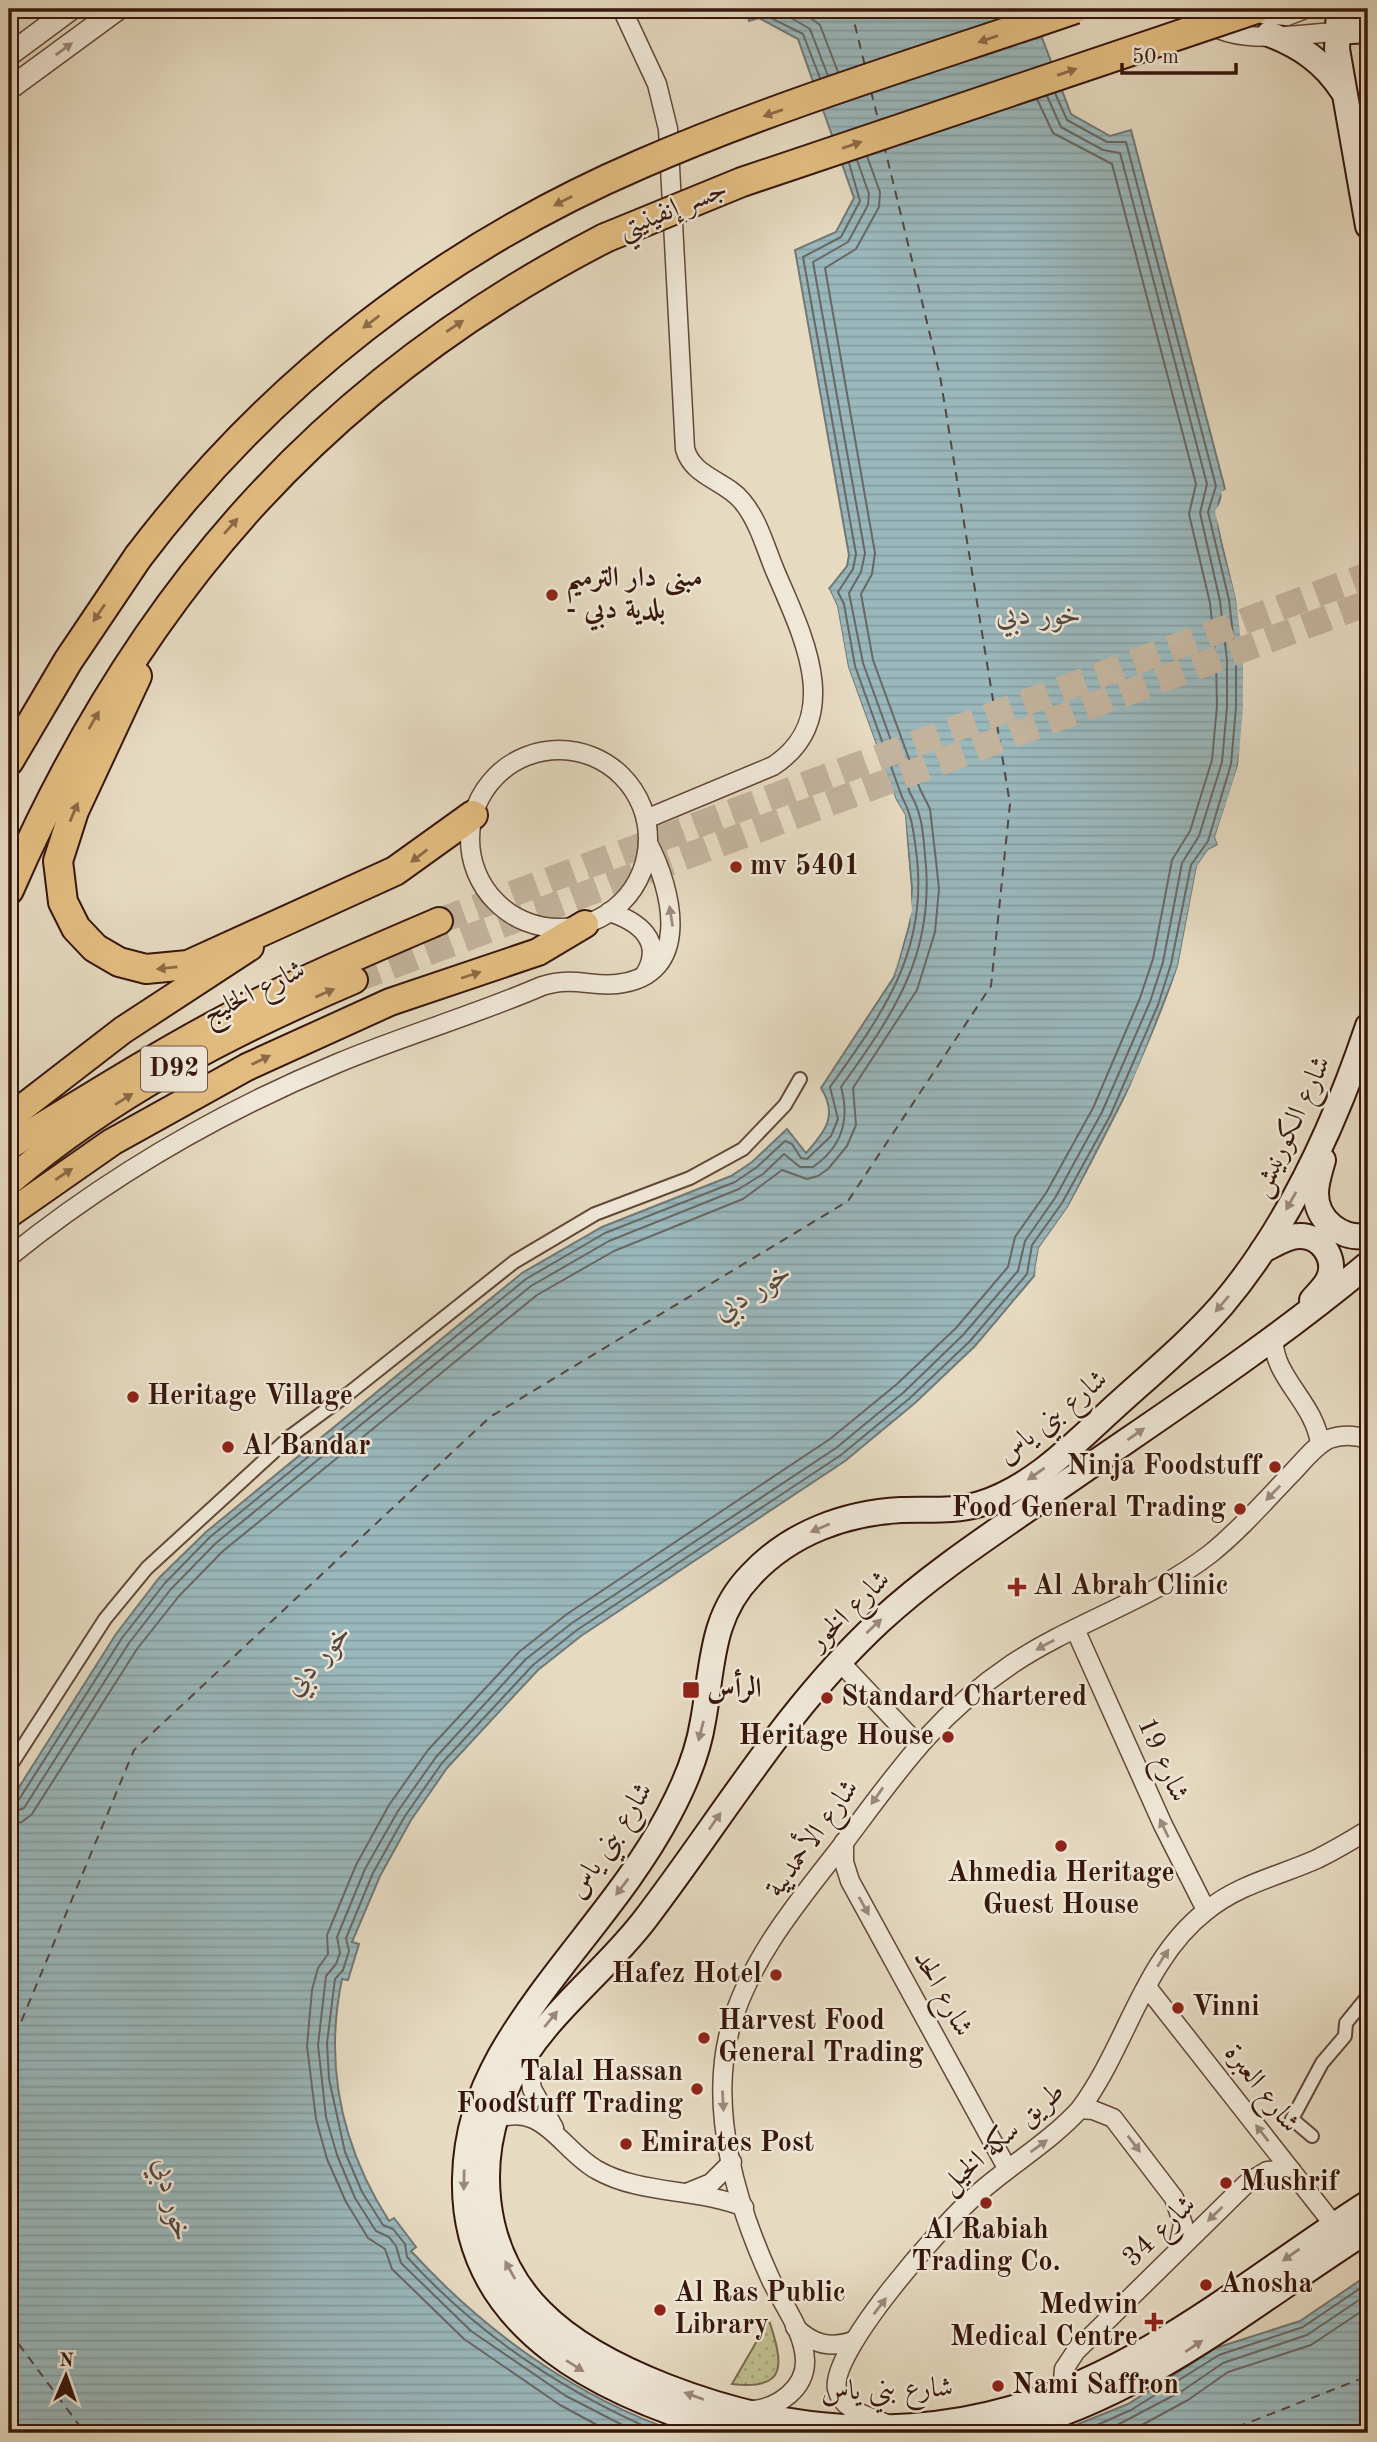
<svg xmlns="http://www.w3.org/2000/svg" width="1377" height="2442" font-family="'Old Standard TT',Amiri,serif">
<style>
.park{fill:url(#park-dots);stroke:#7a6a4c;stroke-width:2}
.water{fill:url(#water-rules);stroke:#727875;stroke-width:2}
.pier{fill:#e6dac1}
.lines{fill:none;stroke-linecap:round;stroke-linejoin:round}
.shore{stroke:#686864;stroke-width:2}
.ferry{stroke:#554740;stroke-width:2;stroke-dasharray:9 7;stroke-linecap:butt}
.primary-tunnel{stroke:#c3b39d;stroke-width:26;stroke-dasharray:26 13;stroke-linecap:butt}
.pedestrian-casing{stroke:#634838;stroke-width:16}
.minor-casing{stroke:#634838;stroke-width:21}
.tertiary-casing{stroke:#634838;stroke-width:24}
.secondary-casing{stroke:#37170b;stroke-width:28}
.primary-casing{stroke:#37170b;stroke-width:30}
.trunk-casing{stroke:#37170b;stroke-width:32}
.pedestrian{stroke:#efe7d7;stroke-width:12}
.minor{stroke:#efe7d7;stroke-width:18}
.tertiary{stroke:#efe7d7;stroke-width:21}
.secondary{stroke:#efe7d7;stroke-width:24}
.primary{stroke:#e3bd80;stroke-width:26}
.trunk{stroke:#e3bd80;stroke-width:28}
.trunk-bridge-casing{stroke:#37170b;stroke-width:32;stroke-linecap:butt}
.trunk-bridge{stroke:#e3bd80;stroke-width:28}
.oneway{fill:#8d6a46}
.oneway2{fill:#9c897b}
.poi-dot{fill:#8f2418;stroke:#efe7d7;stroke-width:2.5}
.labels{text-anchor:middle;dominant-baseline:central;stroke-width:5;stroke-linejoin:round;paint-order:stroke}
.shield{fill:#efe7d7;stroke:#6e5548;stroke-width:2}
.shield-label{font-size:26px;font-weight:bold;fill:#37170b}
.street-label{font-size:28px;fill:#37170b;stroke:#efe7d7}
.poi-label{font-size:28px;font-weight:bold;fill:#37170b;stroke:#efe7d7;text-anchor:start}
.water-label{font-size:30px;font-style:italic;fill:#554740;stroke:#efe7d7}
</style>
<defs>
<pattern id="park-dots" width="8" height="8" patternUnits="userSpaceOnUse" patternTransform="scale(1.75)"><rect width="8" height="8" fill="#bdbd8d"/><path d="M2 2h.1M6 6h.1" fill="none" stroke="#a3a278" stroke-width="1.8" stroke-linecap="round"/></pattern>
<pattern id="water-rules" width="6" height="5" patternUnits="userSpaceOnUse" patternTransform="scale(1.75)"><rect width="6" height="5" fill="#9ab8bc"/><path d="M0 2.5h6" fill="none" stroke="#859da0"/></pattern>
</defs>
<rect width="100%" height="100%" fill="#e6dac1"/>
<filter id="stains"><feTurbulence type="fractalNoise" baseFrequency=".00286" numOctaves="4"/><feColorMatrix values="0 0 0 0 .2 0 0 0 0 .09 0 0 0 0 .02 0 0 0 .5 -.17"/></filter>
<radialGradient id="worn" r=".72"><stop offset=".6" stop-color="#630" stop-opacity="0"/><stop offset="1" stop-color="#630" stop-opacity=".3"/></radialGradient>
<!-- park -->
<path class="park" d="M769 2320C783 2363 789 2391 732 2384Z"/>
<!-- water -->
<g class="water">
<path d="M746 9H1031L1071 114 1110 136 1131 130 1225 489C1206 512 1230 568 1236 597 1246 650 1248 712 1238 764 1233 788 1223 813 1215 837L1218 845 1208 850 1197 867 1178 966 1136 1074 1068 1207 1039 1248 1034 1276 975 1346 915 1403 845 1461 581 1636 538 1670 447 1768 411 1820 380 1876 352 1942 359 1944 348 1980 342 1979C324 2065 342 2147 389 2221L394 2218 416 2247 411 2251C484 2331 578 2399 681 2433H9V1803L116 1634 159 1578 206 1532 522 1273 602 1227 731 1176 752 1162 787 1129 806 1153C826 1131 838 1115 821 1088L894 977 909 926 912 888 905 815 896 800 848 667 837 606 829 589 847 566 849 555 795 250 836 232 854 198 798 39 759 18 749 21Z"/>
<polygon points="1368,2275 1368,2433 1056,2433 1128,2404 1216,2348 1300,2321"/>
</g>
<!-- pier -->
<g class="pier">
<polygon points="1228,488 1219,511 1239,598 1246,659 1247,707 1241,766 1219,837 1221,846 1210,853 1201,868 1181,967 1168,1008 1119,1121 1071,1209 1042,1250 1034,1276 1039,1248 1068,1207 1116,1119 1164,1007 1178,966 1197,866 1208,850 1218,845 1215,837 1238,765 1243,707 1243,659 1236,599 1215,511 1222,500 1221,492"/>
<polygon points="829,589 837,606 848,667 896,800 905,815 912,910 894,977 908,910 901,817 893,801 845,668 834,607 826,591"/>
</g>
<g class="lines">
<!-- shore -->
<g class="shore">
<polyline points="753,9 803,34 820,78"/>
<polyline points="776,9 810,29 828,76"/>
<polyline points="798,9 820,25 838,72"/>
<path d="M9 1805 18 1801 122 1638 165 1583 210 1537 526 1279 605 1233 735 1182 757 1167 785 1141 792 1144 801 1158 807 1159 831 1136 838 1119 830 1087C883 1013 927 953 917 858 914 836 913 817 902 797L855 666 844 604 838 592 853 569 856 554 803 257 841 237 860 201 849 163"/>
<path d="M9 1814 24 1808 129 1643 171 1589 216 1543 531 1286 609 1241 739 1189 763 1174 784 1154 800 1167H813C842 1147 850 1119 841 1087 895 1012 936 952 925 855 923 832 922 813 910 793L863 663 849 593 861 572 865 553 813 262 848 242 868 205 869 194 857 160"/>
<polyline points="9,1825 22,1822 32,1814 137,1649 179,1596 223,1551 537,1295 614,1251 743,1199 782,1170 807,1179 818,1176 828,1169 847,1146 856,1125 853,1088 917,990 935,932 939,889 936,861 930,809 920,789 873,660 861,594 872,574 875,553 825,268 856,249 879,207 880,192 867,156"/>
<polyline points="612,2433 560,2405 464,2339 392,2269 385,2249 368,2238 346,2202 327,2159 316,2119 307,2046 312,1990 318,1968 328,1954 327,1935 356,1865 389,1805 428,1750 519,1652 567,1614 830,1439 897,1384 956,1328 1008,1267 1015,1237 1046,1193 1093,1108 1140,998 1153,959 1172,860 1190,831 1212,760 1217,706 1216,661 1210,603 1189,514 1196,484 1112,164 1053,133 1037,99"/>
<polyline points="638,2433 566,2396 471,2331 401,2263 396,2246 389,2237 376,2231 355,2198 337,2155 326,2117 318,2045 326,1976 336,1964 340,1953 337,1937 365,1869 398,1811 436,1757 526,1659 572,1623 836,1448 904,1392 963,1335 1018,1271 1025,1241 1055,1198 1102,1112 1150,1002 1163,962 1182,863 1199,836 1222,762 1227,707 1227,660 1220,601 1200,513 1207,484 1120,153 1103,150 1061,127 1047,96"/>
<path d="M660 2433C564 2392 477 2334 407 2257L405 2244 393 2229 383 2225 362 2192 345 2152 329 2079 327 2043 335 1979 343 1970 349 1951 346 1938 373 1873 405 1816 442 1763 533 1665 577 1630 841 1455 910 1398 970 1341 1027 1274 1032 1245 1062 1203 1110 1116 1158 1005 1171 964 1191 865 1208 841 1231 764 1236 707V660L1229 600 1208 512 1216 486 1126 142H1107L1067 120 1055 93"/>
<polyline points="1079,2433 1131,2410 1219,2355 1303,2327 1368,2283"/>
<polyline points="1102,2433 1182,2391 1223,2363 1307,2335 1368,2294"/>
<polyline points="1127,2433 1188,2400 1228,2372 1311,2345 1368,2307"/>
</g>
<!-- ferry -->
<g class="ferry">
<polyline points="851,9 865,66"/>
<polyline points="871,91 879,123"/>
<polyline points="9,2051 134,1750 490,1417 848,1201 991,986 1010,804 940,376 885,149"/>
<polyline points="9,2331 85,2433"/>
<polyline points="1222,2433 1368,2376"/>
</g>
<!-- primary-tunnel -->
<g class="primary-tunnel">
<polyline points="439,921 1368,575"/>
<polyline points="354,980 1368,603"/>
</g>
<!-- pedestrian casing -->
<g class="pedestrian-casing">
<g id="pedestrian">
<polyline points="9,1768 105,1619 147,1568 292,1435 348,1394 514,1262 595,1214 690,1178 743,1149 785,1105 800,1079"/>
<polyline points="1312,2136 1292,2119 1322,2063 1345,2036 1346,2023 1368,1996"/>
</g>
</g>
<!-- minor casing -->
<g class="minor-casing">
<g id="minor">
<path d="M622 9 657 84 668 129 685 449C693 477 725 480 742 501 759 521 766 550 776 573 802 634 846 718 773 766L646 819"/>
<path d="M1193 9C1221 50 1293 34 1336 32"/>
<polyline points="1247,13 1287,16 1305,9"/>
<circle cx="559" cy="839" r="89"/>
<path d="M609 912C638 921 665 941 645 974"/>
<path d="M9 1257C108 1177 220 1112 338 1063 405 1035 475 1015 542 986 575 976 589 987 617 984 694 976 672 889 648 843"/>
<path d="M1274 1337C1271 1376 1315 1402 1320 1444"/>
<polyline points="1075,1629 1163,1825 1206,1910"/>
<polyline points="839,1661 918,1745"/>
<polyline points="844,1842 844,1862 850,1881 1007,2168"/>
<polyline points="1147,1987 1334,2225"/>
<polyline points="527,2052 532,2089 554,2128"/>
<polyline points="1080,2109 1093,2110 1113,2118 1174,2198 1183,2224 1178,2249"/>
<path d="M494 2120C542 2099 561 2150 597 2170 641 2195 697 2188 744 2207"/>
<polyline points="689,2192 711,2183 732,2162"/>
<path d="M795 2327C812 2344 830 2349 853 2341"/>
<polyline points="1062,2391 1064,2369 1076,2351 1246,2184 1267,2171 1291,2170"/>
<path d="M753 2410C778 2408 806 2388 805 2360 804 2331 783 2305 771 2280 737 2206 708 2111 730 2029 749 1960 797 1903 840 1848 896 1774 932 1718 1012 1664 1075 1622 1149 1601 1210 1554 1239 1531 1264 1502 1290 1475 1302 1463 1314 1446 1329 1439 1342 1434 1355 1435 1368 1439"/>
<path d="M887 2424C869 2416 842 2411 837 2389 829 2352 944 2223 974 2197 1008 2166 1049 2143 1080 2109 1127 2046 1142 1961 1206 1911 1239 1884 1279 1876 1317 1859 1335 1850 1352 1840 1368 1830"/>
</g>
</g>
<!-- tertiary casing -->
<g class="tertiary-casing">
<g id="tertiary">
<polyline points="9,55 71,9"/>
<polyline points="9,89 118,9"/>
</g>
</g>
<!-- secondary casing -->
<g class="secondary-casing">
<g id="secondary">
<polyline points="1339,9 1337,49 1368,226"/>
<polyline points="1336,32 1368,30"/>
<path d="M1269 34C1300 46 1324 62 1342 90"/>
<polyline points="1363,152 1368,115"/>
<path d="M1323 1160C1320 1171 1316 1182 1316 1193 1316 1221 1342 1240 1368 1236"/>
<path d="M1263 1250C1274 1245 1287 1236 1299 1236 1321 1235 1337 1258 1329 1278 1326 1286 1318 1293 1312 1300"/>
<path d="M1368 1264C1265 1350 1151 1423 1041 1500 986 1538 930 1575 880 1621 786 1708 723 1817 646 1918 603 1975 543 2015 510 2081 473 2157 479 2250 541 2312 600 2372 727 2414 810 2424 876 2432 947 2427 1010 2409 1145 2371 1252 2277 1368 2203"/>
<path d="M736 2433C610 2398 461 2332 465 2178 466 2133 478 2096 500 2056 549 1970 623 1901 669 1814 684 1786 698 1753 703 1721 713 1667 710 1617 751 1575 790 1533 845 1513 901 1510 928 1509 954 1512 980 1504 1031 1488 1069 1449 1107 1414 1146 1378 1187 1345 1222 1305 1289 1226 1335 1124 1368 1026"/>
<path d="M999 2433C1139 2400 1249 2306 1368 2230"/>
</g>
</g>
<!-- primary casing -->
<g class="primary-casing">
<g id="primary">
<polyline points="9,1118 123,1030 250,947"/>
<path d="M9 1146C82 1102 154 1056 230 1016 298 981 369 951 439 921"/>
<path d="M9 1182C110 1095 232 1032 354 980"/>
<polyline points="9,1214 112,1142 247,1067 390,1002 538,952 585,924"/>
</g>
</g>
<!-- trunk casing -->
<g class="trunk-casing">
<g id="trunk">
<polyline points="137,676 74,811 58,861 63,902 76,928 95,948 119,962 146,969 188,965 395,871 473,815"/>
<polyline points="9,761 68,661 138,557"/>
<path d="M9 890C136 598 320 385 605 238"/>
</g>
</g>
<!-- pedestrian -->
<use href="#pedestrian" class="pedestrian"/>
<!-- minor -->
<use href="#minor" class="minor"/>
<!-- tertiary -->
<use href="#tertiary" class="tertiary"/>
<!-- secondary -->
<use href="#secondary" class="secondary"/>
<!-- primary -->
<use href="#primary" class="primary"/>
<!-- trunk -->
<use href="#trunk" class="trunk"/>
<!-- trunk-bridge casing -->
<g class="trunk-bridge-casing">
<g id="trunk-bridge">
<polyline points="605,238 742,182 1256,9"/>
<path d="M138 557C269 384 441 250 641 164 781 103 930 59 1075 9"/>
</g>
</g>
<!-- trunk-bridge -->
<use href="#trunk-bridge" class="trunk-bridge"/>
</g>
<!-- one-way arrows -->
<defs><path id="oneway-solid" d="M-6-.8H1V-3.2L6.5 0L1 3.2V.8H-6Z" transform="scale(1.75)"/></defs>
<g class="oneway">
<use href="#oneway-solid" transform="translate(988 39) rotate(161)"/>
<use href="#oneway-solid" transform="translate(1067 72) rotate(-19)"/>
<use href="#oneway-solid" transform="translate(773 113) rotate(161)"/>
<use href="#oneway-solid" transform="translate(852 145) rotate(-19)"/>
<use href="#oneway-solid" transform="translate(563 201) rotate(153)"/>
<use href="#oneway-solid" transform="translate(371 322) rotate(143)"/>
<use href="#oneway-solid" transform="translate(455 326) rotate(-34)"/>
<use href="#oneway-solid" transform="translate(231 526) rotate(-49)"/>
<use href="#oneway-solid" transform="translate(99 613) rotate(124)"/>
<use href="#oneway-solid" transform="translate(94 720) rotate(-60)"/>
<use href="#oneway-solid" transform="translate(74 812) rotate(-67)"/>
<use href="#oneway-solid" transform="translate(419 856) rotate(143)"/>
<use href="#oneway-solid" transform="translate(167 968) rotate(174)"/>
<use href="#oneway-solid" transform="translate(471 975) rotate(-18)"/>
<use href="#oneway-solid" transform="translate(325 993) rotate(-23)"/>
<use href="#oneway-solid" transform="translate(261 1060) rotate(-26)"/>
<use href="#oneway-solid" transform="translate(124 1099) rotate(-32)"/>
<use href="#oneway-solid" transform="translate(64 1174) rotate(-34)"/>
</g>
<g class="oneway2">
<use href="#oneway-solid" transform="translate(64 49) rotate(-36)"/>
<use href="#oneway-solid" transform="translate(671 916) rotate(-99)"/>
<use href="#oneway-solid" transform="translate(1291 1201) rotate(119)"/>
<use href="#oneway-solid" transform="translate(1222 1304) rotate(130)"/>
<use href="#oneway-solid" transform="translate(1136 1434) rotate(-35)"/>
<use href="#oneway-solid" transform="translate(1036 1474) rotate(145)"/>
<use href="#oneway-solid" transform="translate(1273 1493) rotate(134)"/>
<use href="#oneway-solid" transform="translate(820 1528) rotate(157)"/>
<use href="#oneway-solid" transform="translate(874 1626) rotate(-43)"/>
<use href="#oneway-solid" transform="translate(1045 1645) rotate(151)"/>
<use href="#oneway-solid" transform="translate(701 1731) rotate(104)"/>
<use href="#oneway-solid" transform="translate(877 1796) rotate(125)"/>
<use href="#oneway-solid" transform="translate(715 1821) rotate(-55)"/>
<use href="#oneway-solid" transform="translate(1164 1828) rotate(-115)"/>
<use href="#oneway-solid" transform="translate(622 1887) rotate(127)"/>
<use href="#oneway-solid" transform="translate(864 1906) rotate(61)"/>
<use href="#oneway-solid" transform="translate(1163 1958) rotate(-57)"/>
<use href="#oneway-solid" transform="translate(551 2019) rotate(-51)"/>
<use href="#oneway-solid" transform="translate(723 2101) rotate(87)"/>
<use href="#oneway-solid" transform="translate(1262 2133) rotate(-128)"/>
<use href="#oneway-solid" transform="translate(1134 2144) rotate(53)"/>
<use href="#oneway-solid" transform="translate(1039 2146) rotate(-36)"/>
<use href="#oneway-solid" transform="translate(464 2180) rotate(91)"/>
<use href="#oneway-solid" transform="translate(1215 2214) rotate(136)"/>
<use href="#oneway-solid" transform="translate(1291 2255) rotate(145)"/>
<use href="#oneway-solid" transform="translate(510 2270) rotate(-119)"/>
<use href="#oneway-solid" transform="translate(880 2306) rotate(-53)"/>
<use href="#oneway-solid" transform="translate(1194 2346) rotate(-34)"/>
<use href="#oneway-solid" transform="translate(575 2366) rotate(32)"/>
<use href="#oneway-solid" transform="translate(694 2396) rotate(-160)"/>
</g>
<!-- markers -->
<g class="poi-dot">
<circle cx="552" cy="595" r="7"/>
<circle cx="736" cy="867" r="7"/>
<circle cx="133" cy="1397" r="7"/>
<circle cx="228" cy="1447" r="7"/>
<circle cx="1275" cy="1467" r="7"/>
<circle cx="1240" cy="1509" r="7"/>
<path d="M1013.5 1576.5h7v7h7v7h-7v7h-7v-7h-7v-7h7z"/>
<rect x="682" y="1681" width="18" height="18" rx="3.5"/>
<circle cx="827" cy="1698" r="7"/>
<circle cx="948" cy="1737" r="7"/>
<circle cx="1061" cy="1846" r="7"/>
<circle cx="776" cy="1975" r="7"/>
<circle cx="1178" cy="2008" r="7"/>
<circle cx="704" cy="2038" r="7"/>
<circle cx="697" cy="2089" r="7"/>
<circle cx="626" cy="2144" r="7"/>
<circle cx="1226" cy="2183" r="7"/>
<circle cx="986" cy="2203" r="7"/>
<circle cx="1206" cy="2285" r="7"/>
<circle cx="660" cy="2310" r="7"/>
<path d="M1150.5 2311.5h7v7h7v7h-7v7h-7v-7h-7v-7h7z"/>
<circle cx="998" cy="2386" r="7"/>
</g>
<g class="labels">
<!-- shield labels -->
<rect class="shield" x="141" y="1046.5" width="66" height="45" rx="5"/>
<g class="shield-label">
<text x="174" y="1069">D92</text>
</g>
<!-- street labels -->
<g class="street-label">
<text transform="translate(673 210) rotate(-22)">جسر إنفينيتي</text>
<text transform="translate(254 993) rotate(-26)">شارع الخليج</text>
<text transform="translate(1292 1127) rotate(-65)">شارع الكورنيش</text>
<text transform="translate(1053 1418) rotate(-39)">شارع بني ياس</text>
<text transform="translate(850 1611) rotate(-44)">شارع الخور</text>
<text transform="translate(1162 1760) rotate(66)">شارع 19</text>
<text transform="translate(813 1839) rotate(-54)">شارع الأحمديية</text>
<text transform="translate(611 1841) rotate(-57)">شارع بني ياس</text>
<text transform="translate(942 1994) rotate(61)">شارع الحد</text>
<text transform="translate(1261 2089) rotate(52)">شارع العبرة</text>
<text transform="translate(1003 2139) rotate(-41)">طريق سكة الخيل</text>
<text transform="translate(1160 2232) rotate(-44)">شارع 34</text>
<text transform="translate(887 2391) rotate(-2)">شارع بني ياس</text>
</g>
<!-- poi labels -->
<g class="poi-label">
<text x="566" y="579">مبنى دار الترميم<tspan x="566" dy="32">- بلدية دبي</tspan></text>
<text x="750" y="867">mv 5401</text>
<text x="147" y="1397">Heritage Village</text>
<text x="242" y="1447">Al Bandar</text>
<text x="1261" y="1467" text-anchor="end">Ninja Foodstuff</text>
<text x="1226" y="1509" text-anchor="end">Food General Trading</text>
<text x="1033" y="1587">Al Abrah Clinic</text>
<text x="707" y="1690">الرأس</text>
<text x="841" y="1698">Standard Chartered</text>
<text x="934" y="1737" text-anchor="end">Heritage House</text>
<text x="1061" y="1874" text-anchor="middle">Ahmedia Heritage<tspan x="1061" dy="32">Guest House</tspan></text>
<text x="762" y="1975" text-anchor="end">Hafez Hotel</text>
<text x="1192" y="2008">Vinni</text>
<text x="718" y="2022">Harvest Food<tspan x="718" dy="32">General Trading</tspan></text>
<text x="683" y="2073" text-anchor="end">Talal Hassan<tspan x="683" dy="32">Foodstuff Trading</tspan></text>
<text x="640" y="2144">Emirates Post</text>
<text x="1240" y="2183">Mushrif</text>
<text x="986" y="2231" text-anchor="middle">Al Rabiah<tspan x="986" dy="32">Trading Co.</tspan></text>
<text x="1220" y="2285">Anosha</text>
<text x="674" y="2294">Al Ras Public<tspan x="674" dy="32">Library</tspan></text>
<text x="1138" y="2306" text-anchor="end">Medwin<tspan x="1138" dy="32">Medical Centre</tspan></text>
<text x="1012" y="2386">Nami Saffron</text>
</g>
<!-- water labels -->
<g class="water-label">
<text x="1039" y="616">خور دبي</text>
<text transform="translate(753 1292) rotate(-31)">خور دبي</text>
<text transform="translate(318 1660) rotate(-48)">خور دبي</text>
<text transform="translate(172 2200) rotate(76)">خور دبي</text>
</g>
</g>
<!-- margin -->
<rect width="1377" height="2442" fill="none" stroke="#e6dac1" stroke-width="35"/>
<rect x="10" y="10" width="1356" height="2421" fill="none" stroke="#37170b" stroke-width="3.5"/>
<rect x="18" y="18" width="1342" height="2407" fill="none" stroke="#37170b" stroke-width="2"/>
<!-- north arrow -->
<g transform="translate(66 2376) rotate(2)" stroke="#efe7d7" stroke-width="5" paint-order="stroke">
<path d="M0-5L12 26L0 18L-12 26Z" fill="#37170b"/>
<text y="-10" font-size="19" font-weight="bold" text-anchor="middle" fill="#37170b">N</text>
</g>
<!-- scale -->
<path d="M1122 63v10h114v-10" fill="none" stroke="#37170b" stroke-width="3.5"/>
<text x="1132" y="63" font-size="21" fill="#37170b" stroke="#efe7d7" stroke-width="5" paint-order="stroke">50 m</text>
<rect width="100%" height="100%" filter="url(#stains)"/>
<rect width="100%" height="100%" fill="url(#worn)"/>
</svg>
